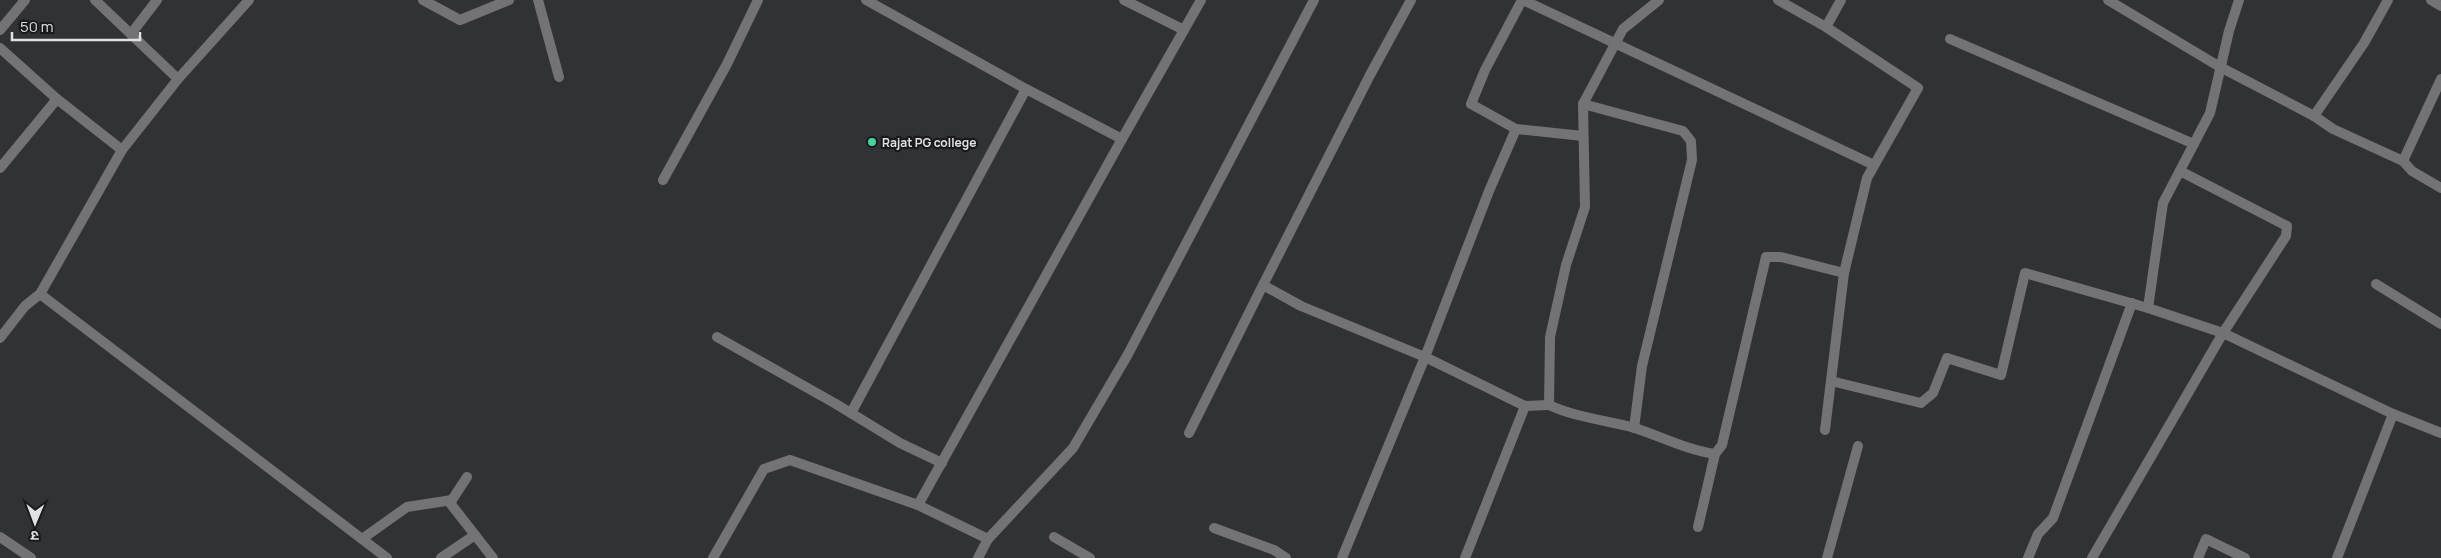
<svg xmlns="http://www.w3.org/2000/svg" width="2441" height="558" font-family="Manrope,'Noto Sans Devanagari',sans-serif">
<style>
.lines{fill:none;stroke-linecap:round;stroke-linejoin:round}
.street{stroke:#737375;stroke-width:10}
.poi-dot{fill:#49d49d;stroke:#191a1c;stroke-width:2}
.labels{text-anchor:middle;dominant-baseline:central;stroke-width:4.5;stroke-linejoin:round;paint-order:stroke}
.poi-label{font-size:12px;font-weight:bold;fill:#e1e1e4;stroke:#191a1c;text-anchor:start}
</style>
<rect width="100%" height="100%" fill="#313236"/>
<g class="lines">
<!-- street -->
<g class="street">
<polyline points="95,0 178,79"/>
<polyline points="249,0 178,79 122,150 40,294 387,558"/>
<polyline points="423,0 460,20 509,0"/>
<polyline points="538,0 559,77"/>
<polyline points="1124,0 1184,30"/>
<polyline points="1523,0 1874,165"/>
<polyline points="1778,0 1826,27"/>
<polyline points="2108,0 2220,67 2314,116 2333,129 2403,161 2412,171 2441,188"/>
<polyline points="2239,0 2229,31 2210,113 2163,203 2148,308 2223,333 2393,414"/>
<polyline points="2431,0 2441,6"/>
<polyline points="0,30 25,0"/>
<polyline points="131,34 157,0"/>
<polyline points="1950,39 2194,144"/>
<polyline points="0,48 57,99 122,150"/>
<polyline points="1583,104 1683,131 1691,141 1692,160 1642,366 1634,428"/>
<polyline points="2314,116 2364,43 2388,0"/>
<polyline points="1516,129 1583,136"/>
<polyline points="1122,139 1201,0"/>
<polyline points="2403,161 2441,79"/>
<polyline points="0,168 57,99"/>
<polyline points="663,180 727,64 758,0"/>
<polyline points="2376,284 2441,324"/>
<polyline points="1263,285 1370,75 1411,0"/>
<polyline points="717,337 836,404 900,443 942,463"/>
<polyline points="0,338 25,306 40,294"/>
<polyline points="1831,381 1921,403 1933,393 1947,358 2001,375 2025,273 2148,308"/>
<path d="M1549 405C1577 418 1606 420 1635 428 1662 437 1687 450 1715 454"/>
<polyline points="851,413 1026,89 866,0"/>
<polyline points="1825,430 1844,273 1867,178 1918,88 1826,27 1841,0"/>
<polyline points="1189,433 1263,285 1301,306 1425,357 1525,406"/>
<polyline points="467,477 450,503 493,558"/>
<polyline points="918,505 1122,139 1026,89"/>
<polyline points="1698,527 1715,454 1722,445 1766,257 1781,257 1844,273"/>
<polyline points="1214,528 1274,550 1286,558"/>
<polyline points="0,537 31,558"/>
<polyline points="1054,537 1090,558"/>
<polyline points="362,539 407,507 452,500"/>
<polyline points="441,558 475,535"/>
<polyline points="713,558 764,469 790,460 918,505 988,539"/>
<polyline points="978,558 988,539 1073,448 1127,356 1314,0"/>
<polyline points="1342,558 1425,357 1489,191 1516,129 1471,104 1485,70 1522,0"/>
<polyline points="1465,558 1525,406 1549,405 1550,337 1566,265 1585,207 1583,104 1623,29 1659,0"/>
<polyline points="1827,558 1858,446"/>
<polyline points="2028,558 2038,534 2053,518 2132,303"/>
<polyline points="2092,558 2223,333 2286,236 2287,226 2180,171"/>
<polyline points="2198,558 2206,539 2245,558"/>
<polyline points="2337,558 2393,414 2441,433"/>
</g>
</g>
<!-- markers -->
<circle class="poi-dot" cx="872" cy="142" r="5"/>
<g class="labels">
<!-- poi labels -->
<g class="poi-label">
<text x="882" y="142">Rajat PG college</text>
</g>
</g>
<!-- north arrow -->
<g transform="translate(35 523) rotate(181)" stroke="#191a1c" stroke-width="4" paint-order="stroke">
<path d="M0-4L9 19L0 12L-9 19Z" fill="#e1e1e4"/>
<text y="-8" font-size="14" font-weight="bold" text-anchor="middle" fill="#e1e1e4">उ</text>
</g>
<!-- scale -->
<path d="M12 32v8h128v-8" fill="none" stroke="#e1e1e4" stroke-width="2.5"/>
<text x="20" y="32" font-size="15" fill="#e1e1e4" stroke="#191a1c" stroke-width="4" paint-order="stroke">50 m</text>
</svg>
